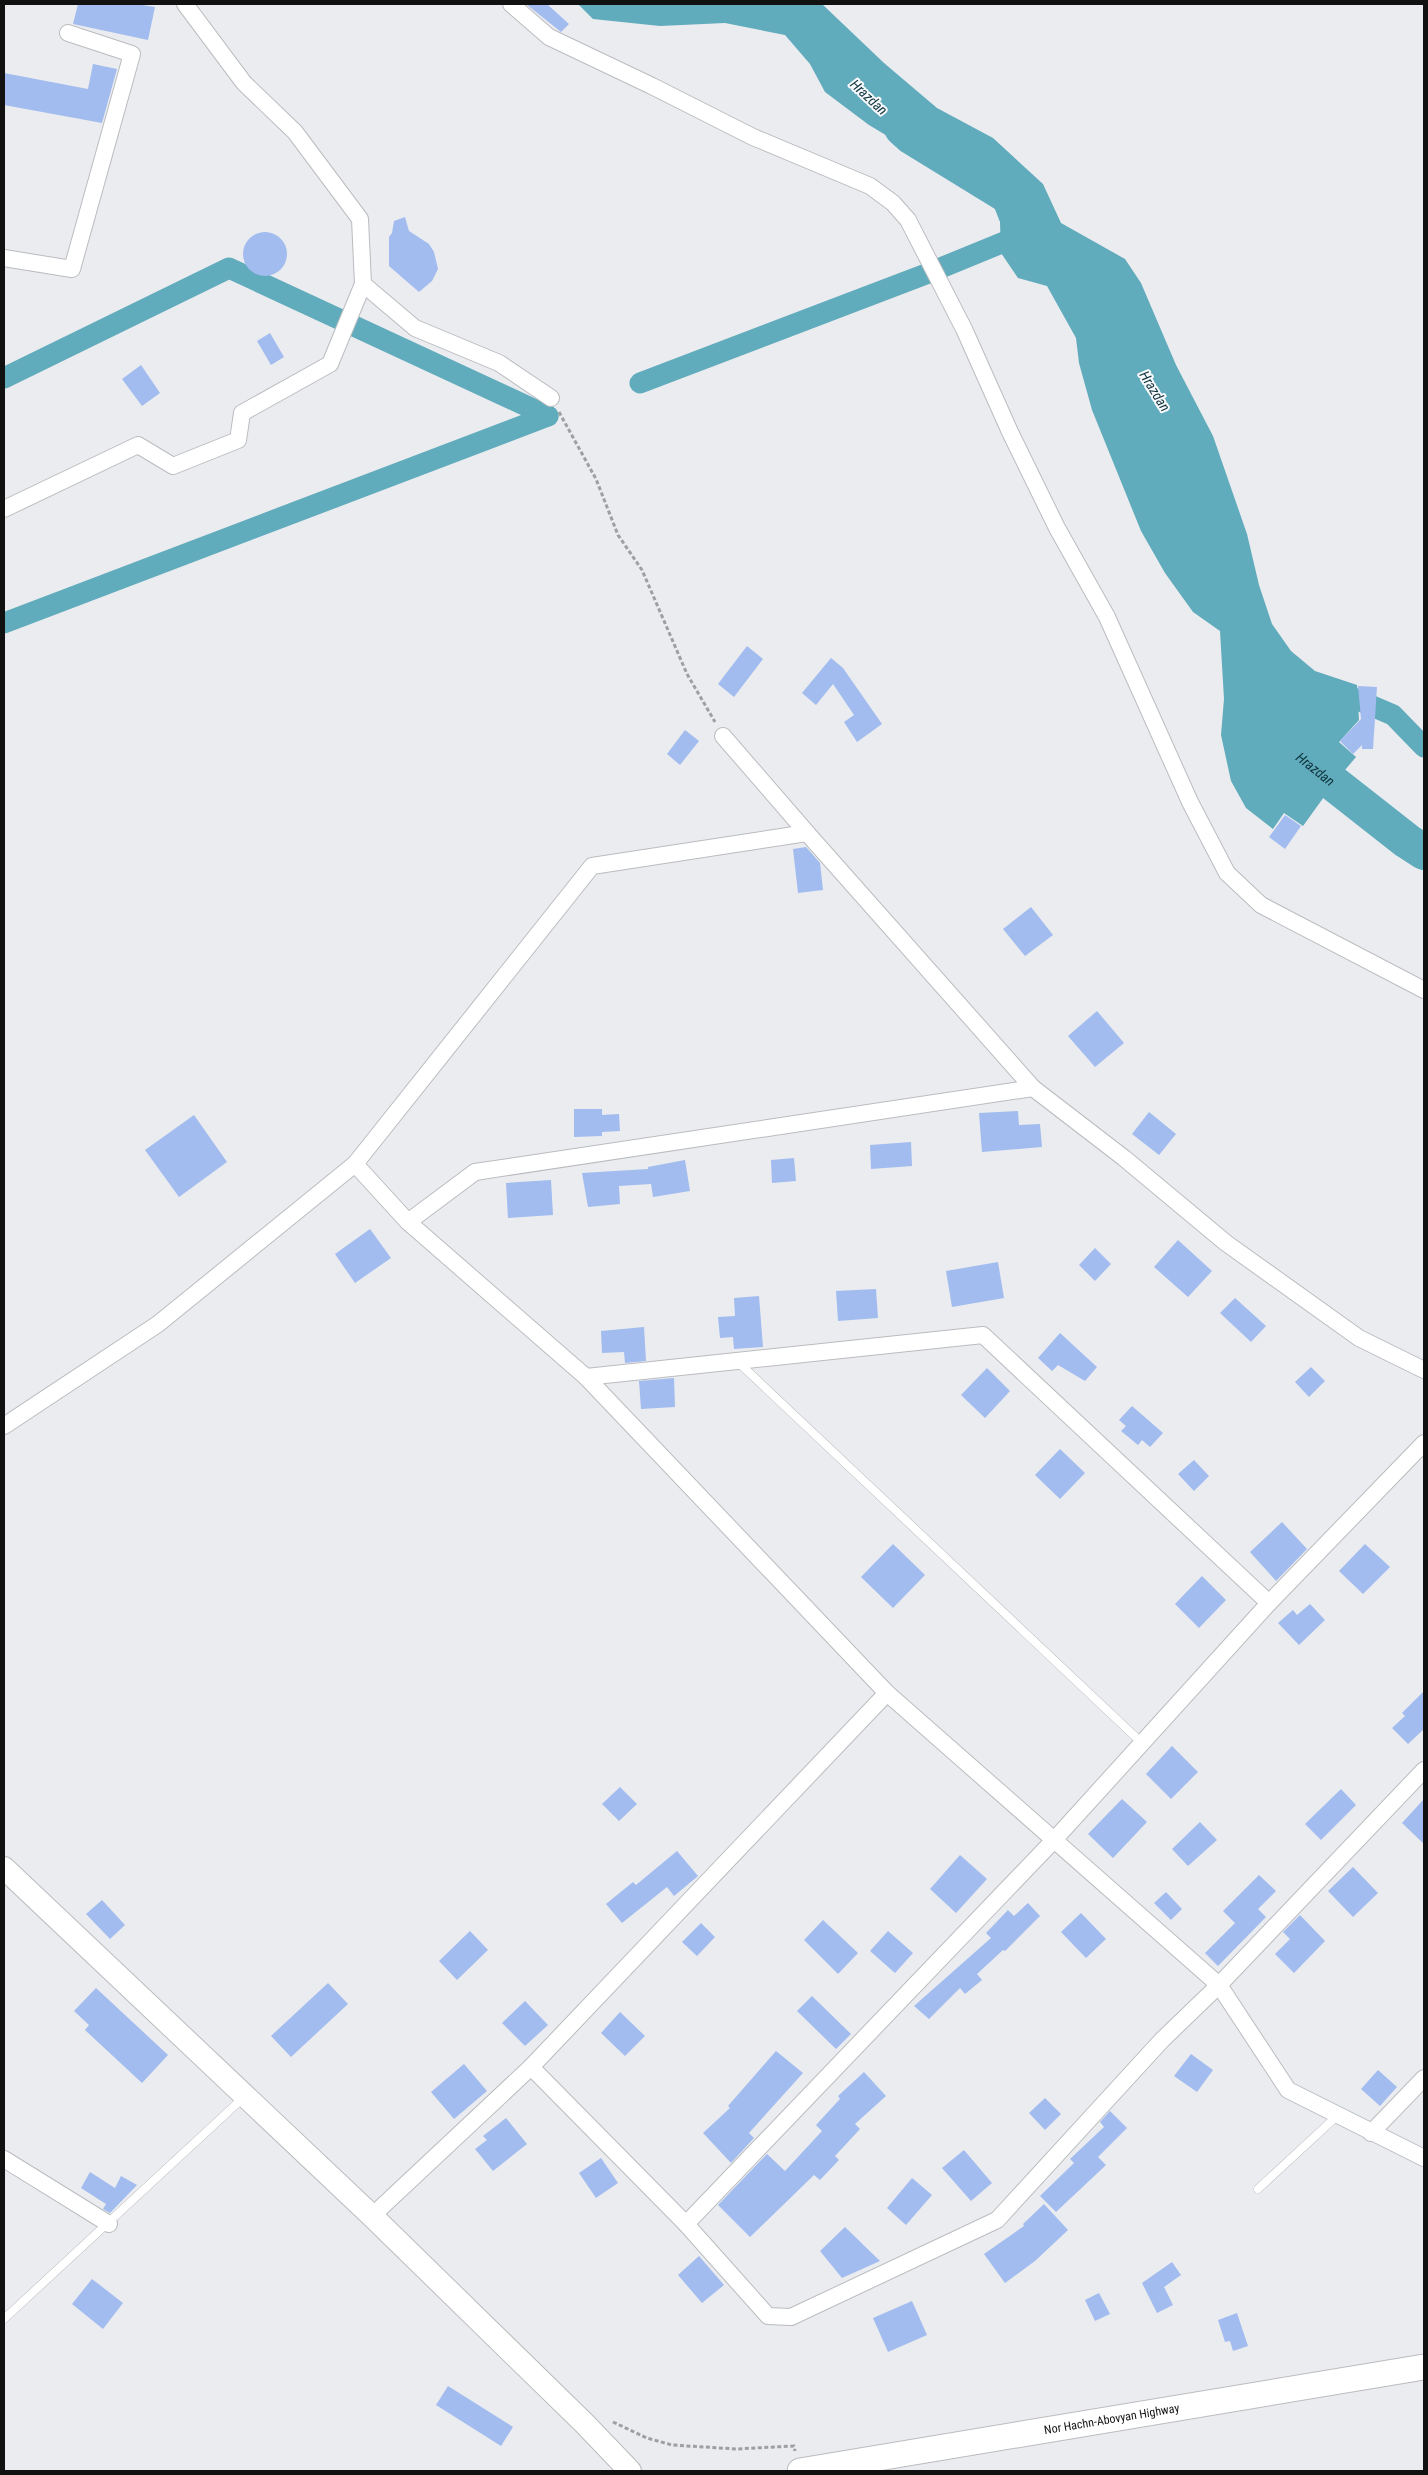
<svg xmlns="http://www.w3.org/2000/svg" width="1428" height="2475" font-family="'Roboto Condensed',sans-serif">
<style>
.water{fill:#60abbc}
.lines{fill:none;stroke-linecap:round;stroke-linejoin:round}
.canal{stroke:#60abbc;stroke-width:21}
.river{stroke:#60abbc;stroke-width:36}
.building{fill:#a2bcef}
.lane-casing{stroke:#babcbf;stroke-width:9}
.street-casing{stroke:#babcbf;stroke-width:18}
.secondary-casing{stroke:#babcbf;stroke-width:24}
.primary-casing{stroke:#babcbf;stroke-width:27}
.path{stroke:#9e9fa2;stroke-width:3;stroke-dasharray:4 2.5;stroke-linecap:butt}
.lane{stroke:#fff;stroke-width:8}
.street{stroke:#fff;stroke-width:16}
.secondary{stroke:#fff;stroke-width:22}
.primary{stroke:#fff;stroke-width:25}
.labels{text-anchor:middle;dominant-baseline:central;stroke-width:4;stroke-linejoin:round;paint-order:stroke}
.street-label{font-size:12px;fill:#111112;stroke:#f7f9fd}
.water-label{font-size:14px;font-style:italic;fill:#0f343c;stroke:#f7f9fd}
</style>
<rect width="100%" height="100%" fill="#eaecef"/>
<!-- water -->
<polygon class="water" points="578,4 822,4 884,63 937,108 993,138 1043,184 1061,223 1125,259 1141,283 1176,365 1213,436 1247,534 1259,585 1272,624 1291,651 1315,671 1357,685 1359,720 1339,742 1356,757 1334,783 1303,826 1284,813 1273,829 1246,808 1231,781 1221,735 1224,699 1220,631 1193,612 1165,573 1141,531 1092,410 1079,363 1076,338 1047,286 1018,278 1001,253 1000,222 989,194 959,159 909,149 869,125 825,92 810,64 785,35 725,23 660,26 593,19"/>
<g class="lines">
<!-- canal -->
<g class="canal">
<polyline points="4,378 229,268 548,416"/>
<polyline points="640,383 926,274 1026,233"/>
<polyline points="4,623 548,416"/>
<polyline points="1330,688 1393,715 1424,747"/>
</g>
<!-- river -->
<g class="river">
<polyline points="902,128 912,137 1013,199"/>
<path id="s1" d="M1295 753 1407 841 1424 852"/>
</g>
</g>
<!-- building -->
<g class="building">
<polygon points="78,4 136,4 155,7 148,40 73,24"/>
<polygon points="526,4 547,4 569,24 561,32"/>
<polygon points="93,64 117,69 102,123 4,105 4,73 88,89"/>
<polygon points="405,217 409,231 429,244 434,252 438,269 432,281 419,292 389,266 389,237 392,233 394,221"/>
<circle cx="265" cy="254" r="22"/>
<polygon points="270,333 284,357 271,365 257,341"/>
<polygon points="141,365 160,393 142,406 122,379"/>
<polygon points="747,646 763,659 734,697 718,684"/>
<polygon points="831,658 843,668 882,724 857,742 844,722 854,715 833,684 816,705 802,693"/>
<polygon points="1358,686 1377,687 1373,749 1362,749 1362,745 1353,754 1340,741 1361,719"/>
<polygon points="685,730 699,741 680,765 667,754"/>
<polygon points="1285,815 1301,826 1285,849 1269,837"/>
<polygon points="806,847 820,863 823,890 798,893 793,849"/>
<polygon points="1031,907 1053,935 1025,956 1003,929"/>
<polygon points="1097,1011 1124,1043 1095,1067 1068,1036"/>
<polygon points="574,1109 602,1109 602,1115 619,1114 620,1131 602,1132 602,1136 574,1137"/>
<polygon points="1018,1111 1019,1125 1040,1124 1042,1147 982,1152 979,1113"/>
<polygon points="1149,1112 1176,1134 1159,1155 1132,1134"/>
<polygon points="194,1115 227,1162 179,1197 145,1150"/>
<polygon points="911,1142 912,1166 871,1169 870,1145"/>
<polygon points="794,1158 796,1181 772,1183 771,1160"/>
<polygon points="685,1160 690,1191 653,1197 651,1184 619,1186 620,1204 588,1207 582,1173 648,1169 648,1167"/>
<polygon points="551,1180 553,1215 508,1218 506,1183"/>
<polygon points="370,1229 391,1258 355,1283 335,1254"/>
<polygon points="1178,1240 1212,1271 1188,1297 1154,1267"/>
<polygon points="1095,1248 1111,1264 1095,1281 1079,1265"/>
<polygon points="998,1262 1004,1298 952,1307 946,1271"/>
<polygon points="876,1289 878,1318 838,1321 836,1291"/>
<polygon points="759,1296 763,1347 734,1349 733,1337 720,1338 718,1317 735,1316 734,1298"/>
<polygon points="1235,1298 1266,1326 1251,1342 1220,1313"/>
<polygon points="644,1327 646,1361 625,1363 624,1352 602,1353 601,1331"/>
<polygon points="1060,1333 1097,1367 1085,1381 1058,1365 1052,1371 1038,1358"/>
<polygon points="1311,1367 1325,1381 1309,1397 1295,1382"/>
<polygon points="987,1368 1010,1391 985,1418 961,1395"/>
<polygon points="674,1378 675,1407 641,1409 639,1381"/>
<polygon points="1132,1406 1163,1433 1150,1447 1142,1440 1138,1445 1121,1431 1126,1426 1119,1420"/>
<polygon points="1060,1449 1085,1473 1060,1499 1035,1475"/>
<polygon points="1194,1460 1209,1476 1194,1491 1178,1474"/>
<polygon points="1282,1522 1307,1549 1276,1581 1250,1552"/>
<polygon points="893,1544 925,1575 893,1608 861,1577"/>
<polygon points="1365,1544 1390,1567 1363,1594 1339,1571"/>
<polygon points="1202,1576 1226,1600 1199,1628 1175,1604"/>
<polygon points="1310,1604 1325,1620 1299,1645 1278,1623 1293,1610 1297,1615"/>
<polygon points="1424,1691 1424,1729 1408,1744 1392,1728 1405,1716 1402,1713"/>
<polygon points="1172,1746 1198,1772 1171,1799 1146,1774"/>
<polygon points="620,1787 637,1804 619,1821 602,1804"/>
<polygon points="1341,1789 1356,1805 1321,1840 1305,1824"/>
<polygon points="1122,1799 1147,1822 1113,1858 1088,1834"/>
<polygon points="1424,1799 1424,1844 1402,1823"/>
<polygon points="1200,1822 1217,1840 1188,1866 1172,1849"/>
<polygon points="677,1851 698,1876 674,1896 667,1887 622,1923 606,1904 633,1882 636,1885"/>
<polygon points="960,1855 987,1879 956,1913 930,1889"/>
<polygon points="1353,1867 1378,1893 1353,1917 1328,1891"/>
<polygon points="1259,1875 1276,1891 1258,1909 1266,1917 1218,1966 1205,1953 1235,1923 1223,1911"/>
<polygon points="1166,1892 1182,1909 1171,1920 1154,1903"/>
<polygon points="102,1900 125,1925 110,1939 86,1914"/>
<polygon points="1028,1903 1040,1916 1005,1951 1003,1950 977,1974 982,1980 965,1994 960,1988 929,2019 914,2006 991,1938 986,1933 1008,1910 1014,1916"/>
<polygon points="1081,1913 1106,1939 1086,1958 1061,1932"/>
<polygon points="1300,1915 1325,1941 1294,1973 1275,1954 1290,1939 1283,1932"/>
<polygon points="823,1920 858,1953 838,1974 804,1940"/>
<polygon points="701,1923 715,1937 697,1956 682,1942"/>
<polygon points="470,1931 488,1950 457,1980 439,1961"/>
<polygon points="888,1931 913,1953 895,1973 870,1951"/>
<polygon points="328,1983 348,2004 291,2057 271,2036"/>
<polygon points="96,1988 168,2055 142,2083 85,2030 89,2025 74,2011"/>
<polygon points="812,1996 851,2034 836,2049 797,2011"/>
<polygon points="525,2001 548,2025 525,2046 502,2023"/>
<polygon points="620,2012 645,2036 625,2056 601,2033"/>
<polygon points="776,2051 803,2073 749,2133 754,2138 731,2163 703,2133 730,2108 728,2106"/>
<polygon points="1191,2054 1213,2070 1197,2092 1174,2076"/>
<polygon points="464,2064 487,2091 454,2119 431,2092"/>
<polygon points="1378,2070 1397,2087 1380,2106 1361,2089"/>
<polygon points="864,2072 886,2096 855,2124 860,2129 835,2156 839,2160 820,2180 814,2175 750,2237 718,2205 767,2154 785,2171 822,2131 816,2125 840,2099 838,2096"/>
<polygon points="1045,2098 1061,2114 1045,2130 1029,2113"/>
<polygon points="1110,2111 1127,2128 1098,2157 1106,2165 1056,2212 1040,2196 1074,2163 1070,2159 1104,2127 1100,2122"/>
<polygon points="506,2118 527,2144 493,2171 475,2149 487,2140 483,2136"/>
<polygon points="964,2150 992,2183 971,2201 942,2168"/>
<polygon points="601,2158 618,2183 596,2198 579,2173"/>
<polygon points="90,2172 115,2188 121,2176 137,2185 110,2213 103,2209 106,2204 81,2188"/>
<polygon points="912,2178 932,2195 906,2225 887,2208"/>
<polygon points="1044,2204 1068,2230 1035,2261 1005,2283 984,2254 1024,2226 1023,2224"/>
<polygon points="845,2227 880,2261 842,2278 820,2251"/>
<polygon points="699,2256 724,2285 702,2303 678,2275"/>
<polygon points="1172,2262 1181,2275 1164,2287 1173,2305 1157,2313 1142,2283"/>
<polygon points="92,2279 123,2303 103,2329 72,2304"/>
<polygon points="1099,2293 1110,2314 1095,2321 1085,2300"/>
<polygon points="912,2301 927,2335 888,2352 873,2318"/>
<polygon points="1237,2313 1248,2346 1233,2351 1230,2341 1225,2342 1218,2320"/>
<polygon points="448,2386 513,2427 501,2446 436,2405"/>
</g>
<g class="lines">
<!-- lane casing -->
<g class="lane-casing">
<g id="lane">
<polyline points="738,1362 1142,1743"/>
<polyline points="1258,2189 1337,2116"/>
<polyline points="4,2319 244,2097"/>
</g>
</g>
<!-- street casing -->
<g class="street-casing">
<g id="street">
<polyline points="185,4 244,83 295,132 360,219 363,284 415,328 499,363 551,398"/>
<polyline points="511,4 549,37 652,86 753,137 870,186 893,203 908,220 964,329 1010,432 1057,528 1107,617 1190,802 1227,873 1261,905 1424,990"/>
<polyline points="4,258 72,269 132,54 68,33"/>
<polyline points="4,509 138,445 173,466 238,440 242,413 330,364 363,284"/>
<polyline points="723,736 807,833"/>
<polyline points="355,1164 592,866 807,833 1033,1088"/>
<polyline points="408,1222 475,1172 1033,1088 1124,1158 1226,1243 1359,1338 1424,1370"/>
<polyline points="586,1377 983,1335 1269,1603"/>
<polyline points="4,1426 158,1324 355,1164 408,1222 586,1377 887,1693 1219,1985 1288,2090 1424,2158"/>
<polyline points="531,2067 887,1693"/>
<polyline points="1371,2133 1424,2078"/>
<polyline points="4,2159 109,2224"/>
<polyline points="372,2216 531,2067 686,2224 1055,1839 1269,1603 1424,1443"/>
<polyline points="686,2224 768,2316 791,2317 997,2220 1162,2040 1219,1985 1424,1770"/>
</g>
</g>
<!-- secondary casing -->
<g class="secondary-casing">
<polyline id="secondary" points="4,1868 372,2216 585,2424 630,2471"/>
</g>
<!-- primary casing -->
<g class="primary-casing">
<g id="primary">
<path id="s2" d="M800 2471 1424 2367"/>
</g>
</g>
<!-- path -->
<g class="path">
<polyline points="559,412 596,479 618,535 642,570 687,674 715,722"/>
<polyline points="613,2422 647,2438 672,2445 736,2449 794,2446 795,2451"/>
</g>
<!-- lane -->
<use href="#lane" class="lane"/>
<!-- street -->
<use href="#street" class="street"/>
<!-- secondary -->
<use href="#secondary" class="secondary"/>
<!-- primary -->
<use href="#primary" class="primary"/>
</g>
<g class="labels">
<!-- street labels -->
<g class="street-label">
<text stroke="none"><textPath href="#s2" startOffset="316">Nor Hachn-Abovyan Highway</textPath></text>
</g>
<!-- water labels -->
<g class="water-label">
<text transform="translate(869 97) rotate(43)">Hrazdan</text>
<text transform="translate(1155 391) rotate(58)">Hrazdan</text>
<text stroke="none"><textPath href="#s1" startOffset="26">Hrazdan</textPath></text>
</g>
</g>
<!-- border -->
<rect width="1428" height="2475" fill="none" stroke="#111112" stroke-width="10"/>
</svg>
